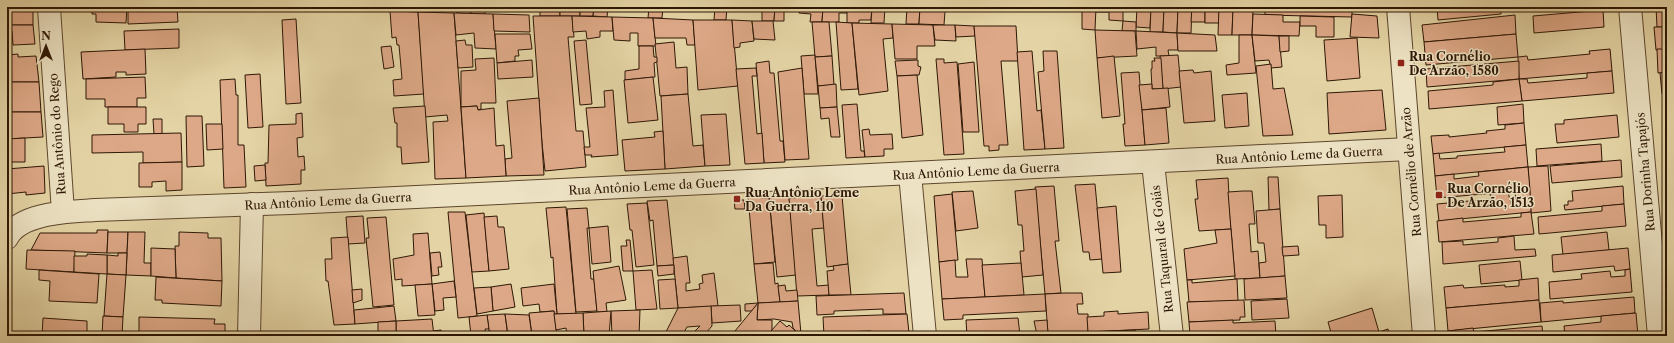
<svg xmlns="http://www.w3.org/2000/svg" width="1674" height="343" font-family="'Libre Caslon Text',serif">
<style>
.building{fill:#dda887;stroke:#2e1705}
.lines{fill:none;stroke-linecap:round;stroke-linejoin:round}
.minor-casing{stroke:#5c462d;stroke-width:24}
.minor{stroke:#ede3c4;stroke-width:22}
.poi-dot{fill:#8f2418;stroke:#ede3c4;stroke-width:1.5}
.labels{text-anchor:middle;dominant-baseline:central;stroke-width:3;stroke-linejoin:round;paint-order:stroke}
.poi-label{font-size:12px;font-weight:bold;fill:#2e1705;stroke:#ede3c4;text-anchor:start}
.street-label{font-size:12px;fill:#2e1705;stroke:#ede3c4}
</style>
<rect width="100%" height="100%" fill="#e4d4a5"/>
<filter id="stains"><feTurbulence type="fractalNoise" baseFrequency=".005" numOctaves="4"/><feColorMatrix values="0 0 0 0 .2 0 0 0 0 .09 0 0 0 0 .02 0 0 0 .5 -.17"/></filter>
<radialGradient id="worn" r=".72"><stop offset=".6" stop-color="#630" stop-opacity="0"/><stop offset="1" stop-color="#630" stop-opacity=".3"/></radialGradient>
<!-- building -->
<g class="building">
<polygon points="7,7 15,7 15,10 33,10 33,25 7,25"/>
<polygon points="92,7 127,7 126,23 96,22 96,14 92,14"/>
<polygon points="128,7 177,7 178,22 128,24"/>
<polygon points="349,7 362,7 362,10 348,10"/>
<polygon points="404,7 424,7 423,12 404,12"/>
<polygon points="424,7 444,7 444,13 423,12"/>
<polygon points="457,7 471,7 471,14 457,13"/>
<rect x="471" y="7" width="14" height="7"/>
<rect x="540" y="7" width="20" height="9"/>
<rect x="560" y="7" width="20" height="9"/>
<polygon points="580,7 594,7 593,16 580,16"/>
<polygon points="594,7 608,7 607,17 593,16"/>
<polygon points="649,7 663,7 662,18 648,18"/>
<polygon points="715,7 727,7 726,20 714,20"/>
<polygon points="762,7 775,7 774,21 762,21"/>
<polygon points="775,7 799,7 799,11 784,10 784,21 774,21"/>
<polygon points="799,7 823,7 822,22 810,22 811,14 799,13"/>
<polygon points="823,7 847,7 847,13 839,13 839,22 822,22"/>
<polygon points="847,7 872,7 871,20 859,20 859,23 847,23"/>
<polygon points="872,7 885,7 884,23 871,23"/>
<polygon points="907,7 920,7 919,24 906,24"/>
<polygon points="920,7 946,7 932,8 932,11 945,11 944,25 919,24"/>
<polygon points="1082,7 1096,7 1095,30 1082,29"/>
<rect x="1096" y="7" width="13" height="5"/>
<polygon points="1109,7 1123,7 1123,21 1109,20"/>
<polygon points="1137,7 1151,7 1150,28 1136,27"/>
<polygon points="1151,7 1164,7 1163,32 1150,32"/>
<polygon points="1164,7 1178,7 1177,33 1163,32"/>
<polygon points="1178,7 1192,7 1191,33 1177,33"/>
<polygon points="1192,7 1205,7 1205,22 1191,22"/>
<rect x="1205" y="7" width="14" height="16"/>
<polygon points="1219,7 1233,7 1232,35 1218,35"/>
<polygon points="1233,7 1248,7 1248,10 1253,10 1252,35 1232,35"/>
<polygon points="1265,7 1370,7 1370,9 1352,8 1352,17 1265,15"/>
<polygon points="1437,7 1501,7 1501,14 1438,20"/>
<polygon points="1542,7 1577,7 1542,10"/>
<polygon points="1656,7 1667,7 1667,27 1657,27"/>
<polygon points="1603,10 1604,27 1534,33 1533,16"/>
<polygon points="390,11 418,12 424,94 394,96 393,80 402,79 399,45 397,45 396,37 392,38"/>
<polygon points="418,12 454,13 466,178 435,179 433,122 448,121 447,115 425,117"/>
<polygon points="454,13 493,14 496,49 475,48 474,33 456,35"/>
<polygon points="493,14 529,15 530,32 494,31"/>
<polygon points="1253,14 1283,15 1283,22 1300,22 1299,36 1252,35"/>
<polygon points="1352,14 1377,16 1379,38 1350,37"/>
<polygon points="1515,15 1516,34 1424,42 1422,25"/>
<polygon points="533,16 572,16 574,37 568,37 576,131 583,131 586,167 545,171 542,143"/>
<polygon points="572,16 612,17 613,31 600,31 600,37 587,39 586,31 573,32"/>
<polygon points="1300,16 1334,17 1334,37 1316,37 1316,26 1300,26"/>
<polygon points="612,17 653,18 656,46 638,46 638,33 630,33 630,41 614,40"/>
<polygon points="653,18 693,20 695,45 687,45 686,38 655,38"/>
<polygon points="296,19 301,103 286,104 282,20"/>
<polygon points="693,20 732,20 738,86 698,90"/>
<polygon points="732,20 752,21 754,41 740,43 740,47 734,48"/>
<polygon points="752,21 773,21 775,40 754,39"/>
<polygon points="1123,21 1136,22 1136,31 1122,31"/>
<polygon points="812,22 829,22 832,56 815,57"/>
<polygon points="836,22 852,23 858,89 841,90"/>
<polygon points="852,23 892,24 893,38 883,39 888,91 859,95"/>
<polygon points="892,24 933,25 935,46 917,46 917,59 895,59"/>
<polygon points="7,25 33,25 35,44 13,45 12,31 7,31"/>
<polygon points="933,25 955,25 956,41 935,40"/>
<polygon points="955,25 974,26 975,36 956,37"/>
<polygon points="974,26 1016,26 1018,61 1001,61 1008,145 999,145 999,150 989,151 989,146 984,146"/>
<polygon points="1654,27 1667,27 1667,49 1656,50"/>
<polygon points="179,29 179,48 125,50 124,31"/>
<polygon points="1095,30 1135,31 1137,56 1097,58"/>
<polygon points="1136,31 1177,33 1178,50 1168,50 1169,56 1156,56 1156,47 1137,49"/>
<polygon points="1177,33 1215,35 1217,51 1178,51"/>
<polygon points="495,34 530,34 532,49 518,50 519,56 515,56 515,61 497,63"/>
<polygon points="1516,34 1518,57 1426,65 1424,42"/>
<polygon points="1239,35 1252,35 1256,73 1227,75 1226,65 1239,63"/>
<polygon points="1252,35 1279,36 1282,67 1271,68 1269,60 1255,61"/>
<polygon points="1279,36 1289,36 1289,51 1280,52"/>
<polygon points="1357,38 1360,78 1327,81 1324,40"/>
<polygon points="465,40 466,45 472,45 473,67 458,68 456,41"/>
<polygon points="586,40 592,104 580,105 574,41"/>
<polygon points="674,42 676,68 687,67 688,94 660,96 655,44"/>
<polygon points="391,46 394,67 384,69 381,47"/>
<polygon points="639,46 653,46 654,57 657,57 657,62 654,63 655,77 625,80 625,71 639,69"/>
<polygon points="145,49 146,74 126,75 126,72 116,72 116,77 83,79 81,52"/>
<polygon points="1610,49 1612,71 1519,79 1518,57 1527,56 1528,60 1590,54 1589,51"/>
<polygon points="1657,49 1667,49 1667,72 1658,73"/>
<polygon points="1032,51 1037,111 1041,110 1045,149 1024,150 1017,52"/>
<polygon points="1043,51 1057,51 1064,148 1045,149 1038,72 1044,71"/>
<polygon points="18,54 18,57 36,56 39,82 7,82 7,55"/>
<polygon points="815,55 818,94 804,94 801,56"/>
<polygon points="1178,55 1181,87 1163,89 1160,56"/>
<polygon points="832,56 834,85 818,86 815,57"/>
<polygon points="1114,56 1120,116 1102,118 1097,58"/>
<polygon points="494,58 496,103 481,103 481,109 478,110 477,106 461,107 461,71 476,70 475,59"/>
<polygon points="1154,58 1161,58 1163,89 1152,89 1151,69 1152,69 1152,61 1155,61"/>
<polygon points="936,59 944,59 944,63 957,62 964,154 944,155"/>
<polygon points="532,60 533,77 498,79 497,63"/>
<polygon points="918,60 918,66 921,67 919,75 897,76 895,61"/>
<polygon points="769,61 770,73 774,73 780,141 783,141 785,162 764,163 756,63"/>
<polygon points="1519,61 1519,79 1427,87 1426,69"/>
<polygon points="974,62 979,132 963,132 958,64"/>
<polygon points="1271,64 1273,89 1284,88 1293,135 1263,136 1256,66"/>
<polygon points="756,68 757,76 752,76 757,134 762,133 764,163 745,164 736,69"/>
<polygon points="802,68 809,159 785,160 778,72"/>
<polygon points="1193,70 1194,73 1211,71 1215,121 1184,123 1179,71"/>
<polygon points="1612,71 1614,93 1522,101 1519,79 1527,79 1528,83 1587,78 1587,73"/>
<polygon points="1139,72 1145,145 1125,146 1123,124 1125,124 1121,73"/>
<polygon points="1667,72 1667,93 1662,94 1660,73"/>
<polygon points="260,74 263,127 248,128 245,75"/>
<polygon points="917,75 923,135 902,138 897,76"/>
<polygon points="145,77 146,98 137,98 137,107 105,107 105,99 86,99 86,79"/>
<polygon points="653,77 658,120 628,123 624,80"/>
<polygon points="235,79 236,95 238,95 238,145 244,145 246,187 224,188 220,80"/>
<polygon points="1519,79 1522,101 1429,109 1428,91 1493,85 1493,82"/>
<polygon points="7,82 39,82 41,112 7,112"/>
<polygon points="836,84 837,107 820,108 818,86"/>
<polygon points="1152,84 1152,89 1168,88 1170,107 1142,110 1139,85"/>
<polygon points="613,90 618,155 591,157 592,155 585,155 584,147 590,147 586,108 605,107 604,91"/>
<polygon points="1382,90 1386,130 1329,134 1327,93"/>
<polygon points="1247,93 1249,126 1225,128 1222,95"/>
<polygon points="688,94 693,146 703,145 705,166 665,169 661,96"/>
<polygon points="539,98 544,175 506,176 505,159 512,158 507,101"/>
<polygon points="857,104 861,151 864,151 865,157 846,158 842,105"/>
<polygon points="1523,104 1524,123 1498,125 1497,107"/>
<polygon points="425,106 429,162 402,164 401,147 397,147 397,123 395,123 393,108"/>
<polygon points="477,106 478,110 494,108 496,146 504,145 506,176 466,178 461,107"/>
<polygon points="108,107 146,107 146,124 138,124 138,132 124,132 124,124 108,124"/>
<polygon points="837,107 840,137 831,137 829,118 821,119 820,108"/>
<polygon points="1166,108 1169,143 1145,145 1142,110"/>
<polygon points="7,112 41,112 43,137 7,139"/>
<polygon points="302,113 303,137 297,138 298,157 304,156 305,170 301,170 301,184 266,186 265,163 268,163 269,125 296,124 296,114"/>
<polygon points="726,114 730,165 705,166 701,115"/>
<polygon points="1617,115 1619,137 1557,143 1555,124 1564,124 1564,120"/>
<polygon points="186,116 202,116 204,166 187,167"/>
<polygon points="153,119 162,119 162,134 154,134"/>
<polygon points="1524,123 1526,145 1433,154 1431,136 1449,135 1449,137 1487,133 1486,131 1505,129 1505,125"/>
<polygon points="206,124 222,124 223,149 207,150"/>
<polygon points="869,129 870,135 892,134 893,149 884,149 884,156 865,157 862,130"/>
<polygon points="663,131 665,169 625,171 622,140 655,137 654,132"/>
<polygon points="181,133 182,162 143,163 143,152 92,153 92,135"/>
<polygon points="25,138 25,162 7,162 7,139"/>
<polygon points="1601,144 1602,161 1537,166 1536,149"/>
<polygon points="1526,145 1528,167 1435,176 1433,154 1439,153 1440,159 1457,158 1457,156 1505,152 1504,147"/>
<polygon points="1621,160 1622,177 1552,183 1550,166"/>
<polygon points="182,162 182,190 166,191 166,181 152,182 152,187 139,187 139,163"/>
<polygon points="265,165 266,180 255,181 254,166"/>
<polygon points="44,166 45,193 26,195 26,192 7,194 7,169"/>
<polygon points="1548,166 1551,211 1531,213 1528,167"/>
<polygon points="1528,167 1530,190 1437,198 1435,176 1454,174 1454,179 1479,176 1478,172"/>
<polygon points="1268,177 1278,177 1280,209 1269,210"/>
<polygon points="1228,178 1231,229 1199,231 1195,199 1198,199 1196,180"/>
<polygon points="1095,184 1102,259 1090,260 1089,252 1083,252 1075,185"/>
<polygon points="1054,186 1059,241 1055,241 1061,293 1045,294 1035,187"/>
<polygon points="1623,186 1624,204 1565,210 1564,205 1568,205 1568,201 1573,201 1572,191"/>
<polygon points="1036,189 1043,275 1022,277 1020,251 1024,251 1022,225 1018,225 1015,191"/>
<polygon points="1530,190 1531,212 1439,221 1437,204 1491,199 1490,194 1508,192 1511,204 1516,204 1515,191"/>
<polygon points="973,191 978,228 956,231 952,192"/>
<polygon points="1243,191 1252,191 1255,224 1249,224 1251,249 1251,252 1258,251 1260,278 1235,279 1228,192"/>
<polygon points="952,194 958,260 939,262 934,196"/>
<polygon points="1342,195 1343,237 1326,238 1326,225 1319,225 1318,196"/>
<polygon points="789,196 796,275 777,277 769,198"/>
<polygon points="821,196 824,228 812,229 817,286 829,285 829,295 797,296 789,198"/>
<polygon points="821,196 842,196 848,264 827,267"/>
<polygon points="748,197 769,198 775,262 754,264"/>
<polygon points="667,200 674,265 657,266 653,220 650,221 647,201"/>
<polygon points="734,200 744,200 745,209 735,209"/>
<polygon points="647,203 654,265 636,267 632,230 630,230 627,204"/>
<polygon points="1624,204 1626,226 1539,234 1538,217 1602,211 1602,206"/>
<polygon points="1116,206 1121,272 1103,273 1097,208"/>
<polygon points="566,207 576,314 557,314 553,257 551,258 546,208"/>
<polygon points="587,208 589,228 587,228 591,279 594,279 597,311 576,312 567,209"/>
<polygon points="1280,209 1285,276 1260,278 1259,263 1266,262 1264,243 1258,243 1256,211"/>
<polygon points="448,212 465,212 477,316 458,318"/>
<polygon points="484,213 489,271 472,272 466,215"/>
<polygon points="1521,213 1531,212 1534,234 1439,242 1437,221 1463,218 1463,222 1521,217"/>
<polygon points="363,216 365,243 348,244 346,217"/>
<polygon points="497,216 498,227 504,227 509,269 489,271 484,217"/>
<polygon points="386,217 394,305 373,307 366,238 369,238 367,218"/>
<polygon points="608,226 611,262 592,264 589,228"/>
<polygon points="1231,229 1235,276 1187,280 1184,249 1217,243 1215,230"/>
<polygon points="97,230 108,230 107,253 31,250 40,233 97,233"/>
<polygon points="108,232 128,232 127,253 107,253"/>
<polygon points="128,232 145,232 144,263 151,263 151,276 126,275"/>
<polygon points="179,232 208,233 208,238 221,238 222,281 176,278 175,246 179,246"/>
<polygon points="1607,232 1609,250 1563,255 1561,237"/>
<polygon points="428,233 432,284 402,286 402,279 395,280 393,259 414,255 413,234"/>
<polygon points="1514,236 1515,250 1535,249 1536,256 1443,264 1442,242 1463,241 1463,245 1498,242 1498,238"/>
<polygon points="348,237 355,324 334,325 328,281 326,281 325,259 332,259 331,238"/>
<polygon points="626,240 630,240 633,271 623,271 621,246 627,246"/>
<polygon points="1298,246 1299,255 1283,256 1282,247"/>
<polygon points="151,248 175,249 176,278 151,276"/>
<polygon points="1628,248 1630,269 1615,271 1614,266 1553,272 1552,255"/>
<polygon points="27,250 75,251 74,272 26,269"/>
<polygon points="440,252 442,267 438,267 439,275 432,276 430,253"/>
<polygon points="118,253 127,253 126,275 107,274 107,255 118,256"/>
<polygon points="87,254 107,255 107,274 74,272 74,256 87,256"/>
<polygon points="687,256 690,283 686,283 686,291 700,289 699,284 703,283 702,275 714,273 718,306 678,308 673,258"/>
<polygon points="966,259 982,259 985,297 942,299 939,262 955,260 956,277 968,277"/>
<polygon points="1520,261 1522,280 1481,284 1479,265"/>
<polygon points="773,263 775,284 778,283 780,302 758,303 754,264"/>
<polygon points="1021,263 1024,295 985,297 982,265"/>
<polygon points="848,264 851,295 829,295 827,271 834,270 833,266"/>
<polygon points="674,265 674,274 658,276 657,266"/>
<polygon points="619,266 626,300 606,303 607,312 597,312 593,271"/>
<polygon points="1630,269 1632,292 1550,299 1549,282 1582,279 1581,274 1610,271 1611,277 1625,276 1625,270"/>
<polygon points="39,270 99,274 97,303 49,301 50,281 39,280"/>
<polygon points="652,270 657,309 636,310 633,271"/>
<polygon points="107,274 126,275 123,317 104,316"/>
<polygon points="1285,276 1287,298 1245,300 1244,279"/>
<polygon points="156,277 222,281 221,306 162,303 162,300 155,300"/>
<polygon points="1538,278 1539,300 1446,308 1444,287 1463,285 1464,288 1505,285 1505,287 1519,286 1519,280"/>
<polygon points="675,279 678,308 660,309 658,280"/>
<polygon points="1237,279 1238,301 1189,302 1187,280 1192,280 1192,283"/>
<polygon points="454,281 456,297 443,298 444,310 435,311 432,284"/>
<polygon points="432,284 435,315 418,316 415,285"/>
<polygon points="511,284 515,307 493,311 491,287"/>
<polygon points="554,284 557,314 554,314 554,311 540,312 539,304 523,306 521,288"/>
<polygon points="785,285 786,291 797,290 798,301 780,302 778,286"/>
<polygon points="491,287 493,311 477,314 474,288"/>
<polygon points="362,289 362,300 353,303 352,290"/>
<polygon points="904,293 906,314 883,314 883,309 834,311 834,314 817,315 816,296"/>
<polygon points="1065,293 1082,293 1083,304 1077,304 1078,314 1088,314 1088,332 1048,334 1045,294"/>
<polygon points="1045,294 1046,311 963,315 963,319 944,320 942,299"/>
<polygon points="1634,297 1635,313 1541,322 1540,303 1563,301 1563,303"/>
<polygon points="1287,299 1289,318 1252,320 1251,301"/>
<polygon points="1244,300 1245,317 1240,317 1240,320 1189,322 1187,302"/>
<polygon points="1539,300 1541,322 1448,331 1446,308"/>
<polygon points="798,301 801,334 799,334 793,328 792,322 774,319 757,320 758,303"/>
<polygon points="758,303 752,311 745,311 745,304"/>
<polygon points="758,303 757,320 772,320 772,336 742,336 735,331"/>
<polygon points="740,305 741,321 712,323 711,306"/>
<polygon points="394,306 396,321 355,324 354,310"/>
<polygon points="711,306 712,326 705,334 698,334 695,331 700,326 687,327 682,336 664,336 678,308"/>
<polygon points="1372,308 1379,332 1388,329 1390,336 1332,336 1328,322"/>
<polygon points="640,310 639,336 612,336 611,311"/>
<polygon points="554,311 557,336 532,336 529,313"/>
<polygon points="611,311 609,336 584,336 583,313"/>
<polygon points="1118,311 1118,314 1148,312 1149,329 1088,332 1087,317 1104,316 1104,312"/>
<polygon points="583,313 584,336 567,336 566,328 556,330 554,314"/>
<polygon points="1636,313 1638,336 1565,336 1564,326 1601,322 1601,316"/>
<polygon points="505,314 508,336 492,336 491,331 489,331 487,315"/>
<polygon points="505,314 529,315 532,336 508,335"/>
<polygon points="907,314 909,333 871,335 871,331 841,332 841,335 824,336 823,317"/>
<polygon points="487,315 489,329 485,329 486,336 471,336 469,317"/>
<polygon points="103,316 123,317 122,336 102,336"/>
<polygon points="139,317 215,319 214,324 225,324 225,336 139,336"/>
<polygon points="43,318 87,321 87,336 42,336"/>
<polygon points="1018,318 1020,335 967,336 966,320"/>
<polygon points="432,319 434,336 396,336 396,321"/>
<polygon points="1047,320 1048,334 1037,335 1034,321"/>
<polygon points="1233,320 1233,323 1275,321 1276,336 1190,336 1189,322"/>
<polygon points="396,321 396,336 378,336 378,322"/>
<polygon points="780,321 787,327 789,325 801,336 772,336 771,331"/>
<polygon points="1542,326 1543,336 1449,336 1448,331 1473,328 1474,332"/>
<polygon points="441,330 441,336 434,336 433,331"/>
<polygon points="1135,330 1136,336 1093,336 1092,332"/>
<polygon points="735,331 740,334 742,336 731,336"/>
<polygon points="905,333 905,336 830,336 841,335"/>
<polygon points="470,334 471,336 450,336"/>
<polygon points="1048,334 1048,336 1019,336 1019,335"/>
<polygon points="1084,334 1084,336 1048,335"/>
</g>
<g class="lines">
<!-- minor casing -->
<g class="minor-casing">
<g id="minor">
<polyline points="1398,7 1424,336"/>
<polyline points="1630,7 1659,336"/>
<polyline points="49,8 63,212"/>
<polyline points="1153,163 1172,336"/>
<polyline points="910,174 925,336"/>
<path d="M7 238C20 212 70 212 95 210L291 203 1409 149"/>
<polyline points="249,336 252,204"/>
</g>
</g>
<!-- minor -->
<use href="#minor" class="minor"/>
</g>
<!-- markers -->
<g class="poi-dot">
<rect x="1397" y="59" width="8" height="8" rx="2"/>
<rect x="1435" y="191" width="8" height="8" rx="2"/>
<rect x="733" y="195" width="8" height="8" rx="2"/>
</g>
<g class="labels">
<!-- poi labels -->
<g class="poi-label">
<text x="1409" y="56">Rua Cornélio<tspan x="1409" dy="14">De Arzão, 1580</tspan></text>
<text x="1447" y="188">Rua Cornélio<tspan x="1447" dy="14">De Arzão, 1513</tspan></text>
<text x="745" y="192">Rua Antônio Leme<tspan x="745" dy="14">Da Guerra, 110</tspan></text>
</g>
<!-- street labels -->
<g class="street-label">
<text transform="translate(57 134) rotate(-94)">Rua Antônio do Rego</text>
<text transform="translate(1299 155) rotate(-3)">Rua Antônio Leme da Guerra</text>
<text transform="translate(976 171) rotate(-3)">Rua Antônio Leme da Guerra</text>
<text transform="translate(1411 172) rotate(-95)">Rua Cornélio de Arzão</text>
<text transform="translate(1645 172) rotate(-95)">Rua Dorinha Tapajós</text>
<text transform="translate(652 186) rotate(-3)">Rua Antônio Leme da Guerra</text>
<text transform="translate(328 201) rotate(-3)">Rua Antônio Leme da Guerra</text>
<text transform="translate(1162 249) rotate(-96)">Rua Taquaral de Goiás</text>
</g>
</g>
<!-- margin -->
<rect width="1674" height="343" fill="none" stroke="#e4d4a5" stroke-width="24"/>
<rect x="8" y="8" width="1658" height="327" fill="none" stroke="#2e1705" stroke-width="2"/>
<rect x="12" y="12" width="1650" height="319" fill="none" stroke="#2e1705"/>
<!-- north arrow -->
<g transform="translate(46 46)" stroke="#ede3c4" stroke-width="3" paint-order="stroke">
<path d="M0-3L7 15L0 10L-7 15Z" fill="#2e1705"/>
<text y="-6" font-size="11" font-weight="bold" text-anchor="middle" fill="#2e1705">N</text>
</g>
<rect width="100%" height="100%" filter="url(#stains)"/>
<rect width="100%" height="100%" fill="url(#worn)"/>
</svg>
